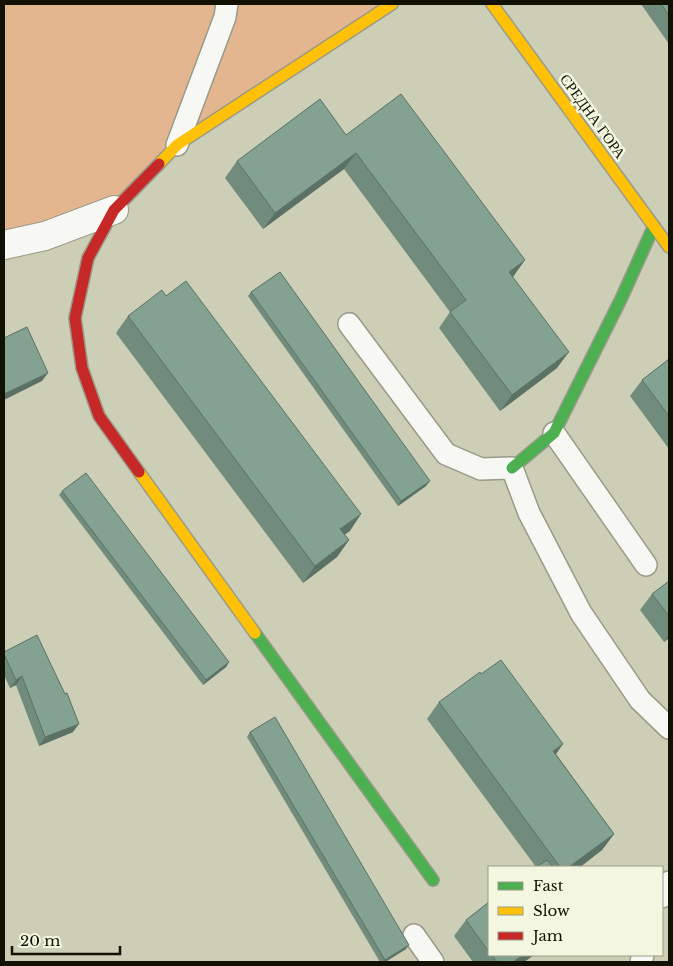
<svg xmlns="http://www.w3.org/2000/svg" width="673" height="966" font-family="'Libre Baskerville',serif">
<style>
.green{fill:#e4b68f}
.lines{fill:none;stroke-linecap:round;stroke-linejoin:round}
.lane-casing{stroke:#999b88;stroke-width:24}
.street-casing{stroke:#999b88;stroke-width:30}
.fast-casing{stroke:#999b88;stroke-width:14}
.slow-casing{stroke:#999b88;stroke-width:14}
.jam-casing{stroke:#999b88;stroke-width:14}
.lane{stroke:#f7f8f4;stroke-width:21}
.street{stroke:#f7f8f4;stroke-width:28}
.fast{stroke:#4caf50;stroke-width:11}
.slow{stroke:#ffc107;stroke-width:11}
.jam{stroke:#c62828;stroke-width:11}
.wall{fill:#718b7d}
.shaded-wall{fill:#5c7166}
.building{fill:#83a291;stroke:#5c7166}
.labels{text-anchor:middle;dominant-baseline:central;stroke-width:5;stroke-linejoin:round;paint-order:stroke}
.street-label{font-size:15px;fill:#111203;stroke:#f4f7e0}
</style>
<rect width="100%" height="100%" fill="#ccceb6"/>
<!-- green -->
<polygon class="green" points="4,4 392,4 177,145 114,210 4,245"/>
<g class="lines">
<!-- lane casing -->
<g class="lane-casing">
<g id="lane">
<polyline points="177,145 225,17 227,4"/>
<polyline points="349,324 446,454 481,469 512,468 529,513 581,613 640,700 669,728"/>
<polyline points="554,433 646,565"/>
<polyline points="662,897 669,882"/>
<polyline points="414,935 433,962"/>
<polyline points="641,962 643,955"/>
</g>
</g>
<!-- street casing -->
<g class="street-casing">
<polyline id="street" points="4,245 45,236 114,210"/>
</g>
<!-- fast casing -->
<g class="fast-casing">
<g id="fast">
<polyline points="512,468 554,433 621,299 654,226"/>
<polyline points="255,633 433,880"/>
</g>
</g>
<!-- slow casing -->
<g class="slow-casing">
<g id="slow">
<polyline points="492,4 669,247"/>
<polyline points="159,164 177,145 392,4"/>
<polyline points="139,472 255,633"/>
</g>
</g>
<!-- jam casing -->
<g class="jam-casing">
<polyline id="jam" points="139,472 99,416 82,368 75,318 88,258 114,210 159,164"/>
</g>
<!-- lane -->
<use href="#lane" class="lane"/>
<!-- street -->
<use href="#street" class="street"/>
<!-- fast -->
<use href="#fast" class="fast"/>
<!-- slow -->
<use href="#slow" class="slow"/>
<!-- jam -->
<use href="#jam" class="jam"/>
</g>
<!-- wall -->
<g class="wall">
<polygon points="641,4 669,4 669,44"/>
<polygon points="346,135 513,277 557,368 500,411 439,328 450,312 344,169 263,229 225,178 237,161"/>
<polygon points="251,292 426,486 398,506 248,296"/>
<polygon points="166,296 350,531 344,534 349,540 337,557 303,583 116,333 128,316"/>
<polygon points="669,359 669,449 630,396 642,380"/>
<polygon points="62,491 229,662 226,667 203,685 59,495"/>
<polygon points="669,581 669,638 664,642 640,610 652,594"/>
<polygon points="4,652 73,732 39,746 16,685 10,688 4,675"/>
<polygon points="439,702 556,754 614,834 602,850 580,867 536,867 427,719"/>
<polygon points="250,732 406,949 385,962 380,962 247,737"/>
<polygon points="489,902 489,955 534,955 524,962 473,962 454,936 466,920"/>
</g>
<!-- shaded-wall -->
<g class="shaded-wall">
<polygon points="356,153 344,169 263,229 275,213"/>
<polygon points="525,260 513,277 509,272"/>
<polygon points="569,352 557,368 500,411 512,395"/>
<polygon points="48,373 42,381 4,400 4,394"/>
<polygon points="430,481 426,486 398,506 401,501"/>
<polygon points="361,514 350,531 329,546 340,529"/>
<polygon points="349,540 337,557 303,583 315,566"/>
<polygon points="669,635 669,638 664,642"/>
<polygon points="229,662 226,667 203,685 206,680"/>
<polygon points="22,676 16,685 10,688 16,680"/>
<polygon points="79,724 73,732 39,746 45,737"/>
<polygon points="563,744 552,760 553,751"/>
<polygon points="614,834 602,850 580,867 569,867"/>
<polygon points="409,945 406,949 385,962 383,962 385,960"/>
<polygon points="523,955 534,955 524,962 513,962"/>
</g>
<!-- building -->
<g class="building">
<polygon points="661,4 669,4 669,15"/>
<polygon points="401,94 525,260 509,272 569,352 512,395 450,312 466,300 356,153 275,213 237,161 320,99 346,135"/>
<polygon points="280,272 430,481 401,501 251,292"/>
<polygon points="186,281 361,514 340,529 349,540 315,566 128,316 162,290 166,296"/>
<polygon points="27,327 48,373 4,394 4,338"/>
<polygon points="669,359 669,416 642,380"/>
<polygon points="86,473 229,662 206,680 62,491"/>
<polygon points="669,581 669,616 652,594"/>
<polygon points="37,635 65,694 67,693 79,724 45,737 22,676 16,680 4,654 4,652"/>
<polygon points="501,660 563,744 553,751 614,834 569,867 560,867 439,702 480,672 481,674"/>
<polygon points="275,717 409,945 385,960 250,732"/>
<polygon points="547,860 553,867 536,867"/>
<polygon points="489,902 489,952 466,920"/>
<polygon points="492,955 523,955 513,962 497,962"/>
</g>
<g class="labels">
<!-- street labels -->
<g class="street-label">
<text transform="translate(593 116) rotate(54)">СРЕДНА ГОРА</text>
</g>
</g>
<!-- border -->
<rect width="673" height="966" fill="none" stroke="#111203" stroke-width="10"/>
<!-- legend -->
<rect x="488" y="866" width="175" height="90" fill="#f4f7e0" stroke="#999b88"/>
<rect x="498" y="882" width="25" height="8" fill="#4caf50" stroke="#999b88"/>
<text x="533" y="891" font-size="15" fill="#111203">Fast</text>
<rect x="498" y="907" width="25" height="8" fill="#ffc107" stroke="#999b88"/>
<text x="533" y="916" font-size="15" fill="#111203">Slow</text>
<rect x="498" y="932" width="25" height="8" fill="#c62828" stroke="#999b88"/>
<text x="533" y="941" font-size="15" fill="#111203">Jam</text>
<!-- scale -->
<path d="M12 946v8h108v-8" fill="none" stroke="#111203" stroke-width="2.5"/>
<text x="20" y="946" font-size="15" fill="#111203" stroke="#f4f7e0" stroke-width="4" paint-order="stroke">20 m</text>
</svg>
